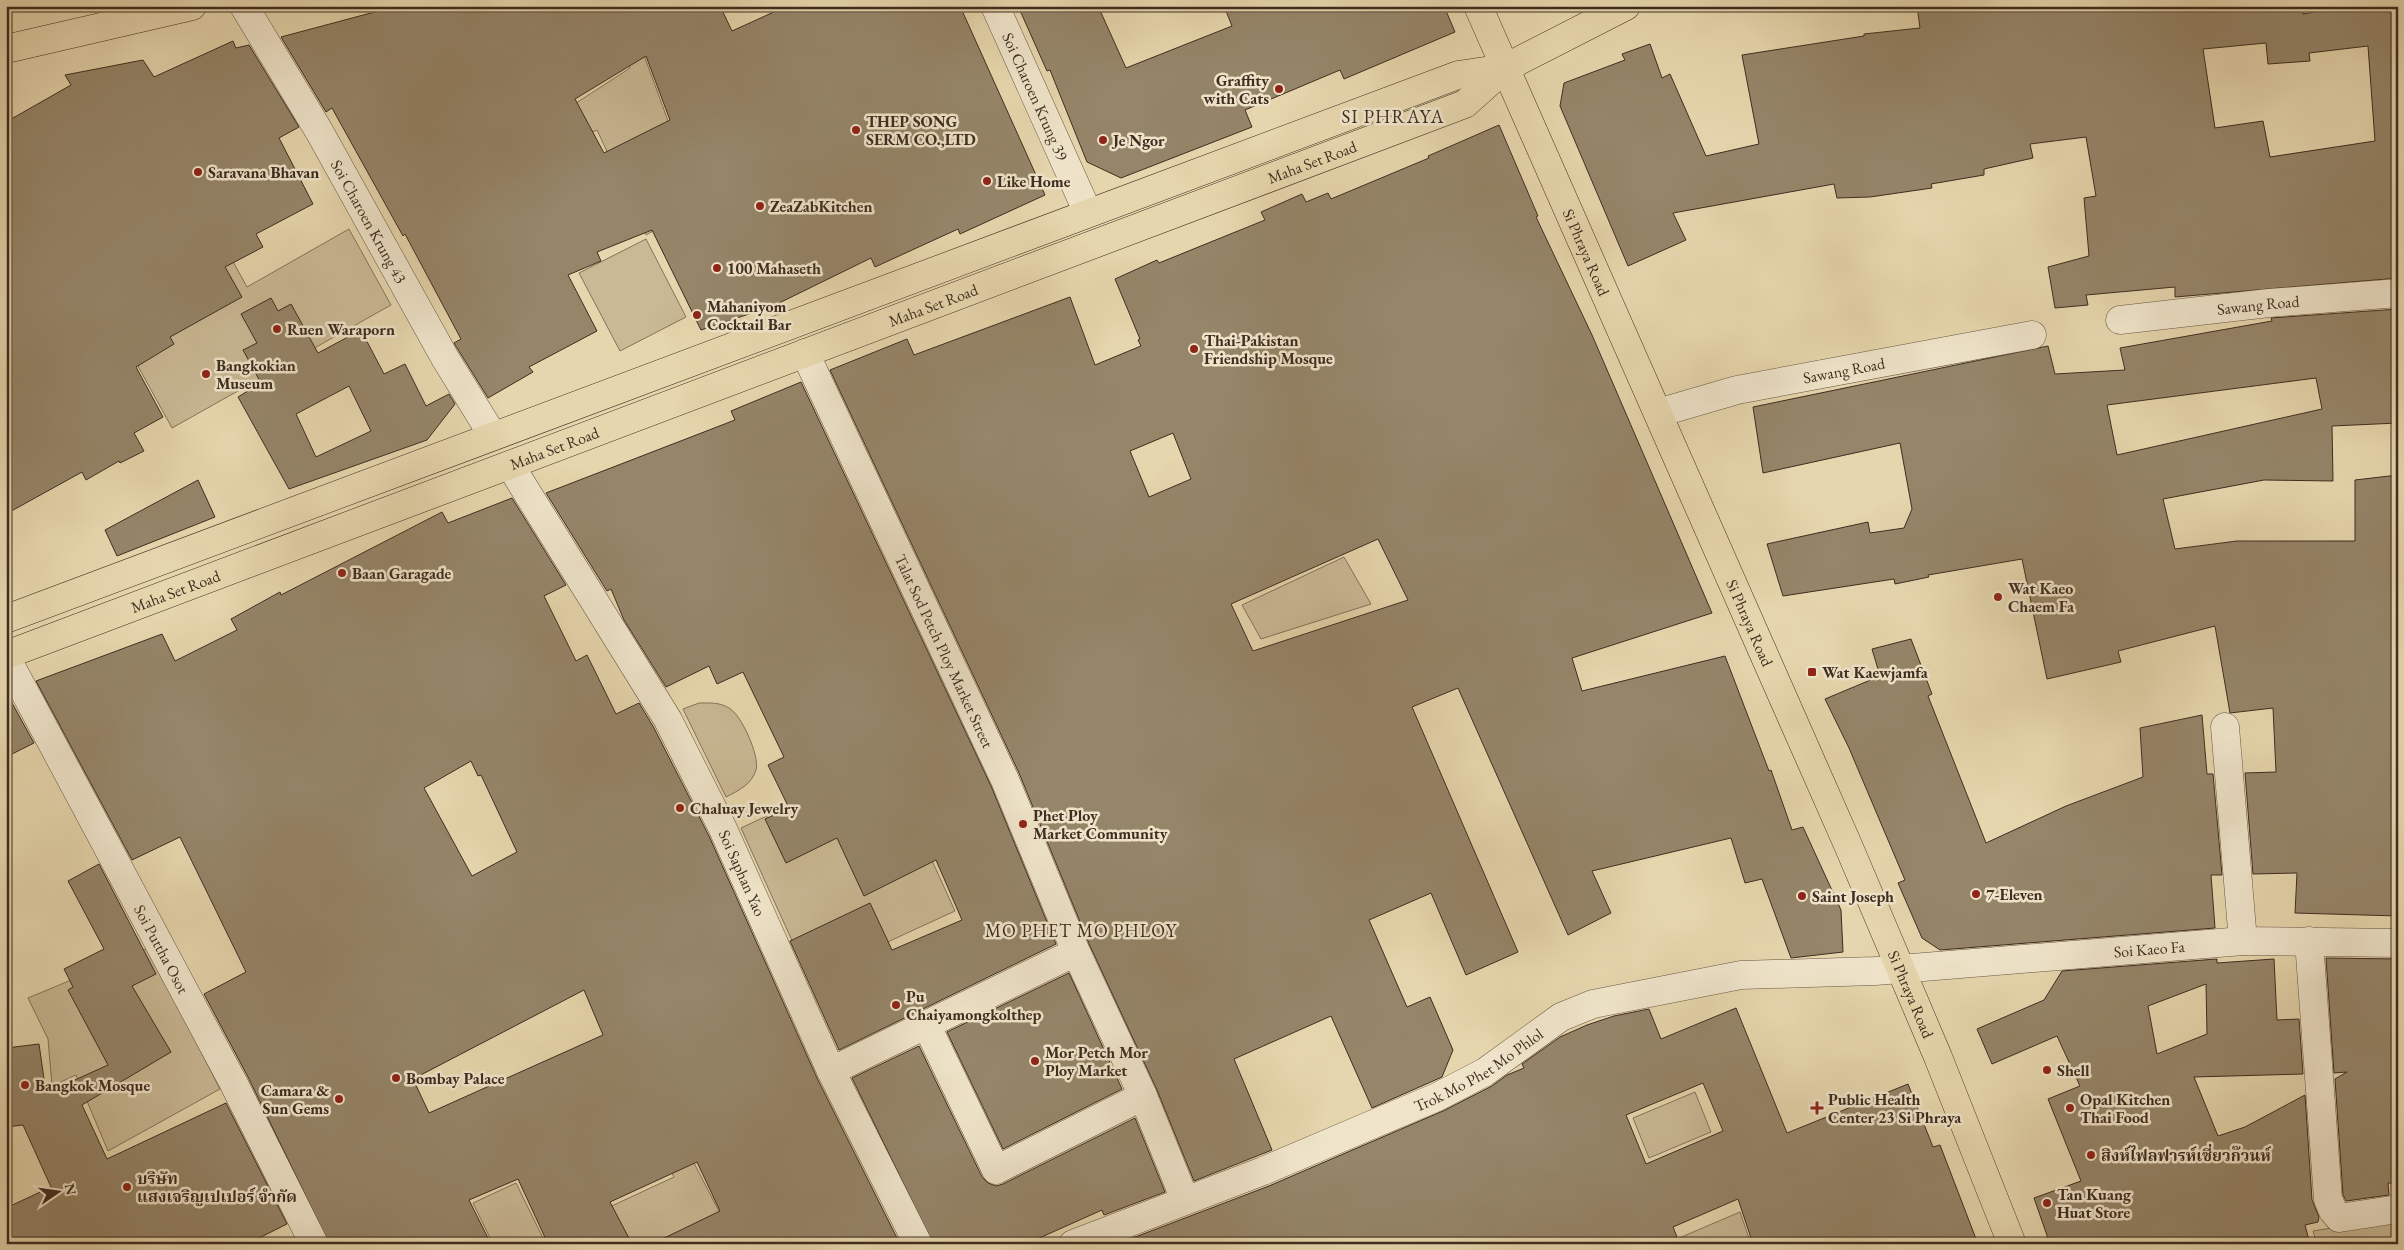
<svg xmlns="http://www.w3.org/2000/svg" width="2404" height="1250" font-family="'EB Garamond','Noto Serif Thai',serif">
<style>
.green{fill:#c9b995;stroke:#84735a}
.building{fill:#958569;stroke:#3e2d20;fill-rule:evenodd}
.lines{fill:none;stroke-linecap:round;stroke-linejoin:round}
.minor-casing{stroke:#685743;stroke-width:29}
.major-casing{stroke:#3e2d20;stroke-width:29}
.highway-casing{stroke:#3e2d20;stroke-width:29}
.minor{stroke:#efe4ca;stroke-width:28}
.major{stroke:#e6d6ad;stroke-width:28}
.highway{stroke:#e6d6ad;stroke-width:28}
.poi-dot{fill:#8f2418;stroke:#efe4ca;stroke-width:2}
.labels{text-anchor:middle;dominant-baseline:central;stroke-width:5;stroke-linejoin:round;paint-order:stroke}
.poi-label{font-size:16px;font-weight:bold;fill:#3e2d20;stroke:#efe4ca;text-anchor:start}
.street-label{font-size:16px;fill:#3e2d20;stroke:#efe4ca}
.neighbourhood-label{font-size:18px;letter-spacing:1px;fill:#3e2d20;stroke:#efe4ca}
.quarter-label{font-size:19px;letter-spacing:1px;fill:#3e2d20;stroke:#efe4ca}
</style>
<rect width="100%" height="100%" fill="#e6d6ad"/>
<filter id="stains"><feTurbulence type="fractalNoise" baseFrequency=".004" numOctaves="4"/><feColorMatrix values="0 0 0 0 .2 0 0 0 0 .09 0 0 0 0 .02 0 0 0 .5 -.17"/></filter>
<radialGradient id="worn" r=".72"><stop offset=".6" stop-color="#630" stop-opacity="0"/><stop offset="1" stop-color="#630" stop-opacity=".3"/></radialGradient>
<!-- green -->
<g class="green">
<polygon points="595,6 626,6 678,148 727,190 646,235 597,130 585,135 573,105 630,68"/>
<polygon points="208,216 247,287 349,229 391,305 172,428 91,281"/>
<polygon points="646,239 686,317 620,351 579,273"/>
<polygon points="1344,557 1371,604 1261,639 1242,605"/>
<path d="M699 703C710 703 719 702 729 708 741 714 760 756 756 770 752 784 738 791 726 797L683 709Z"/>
<polygon points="886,760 955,911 809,978 741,828"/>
<polygon points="148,948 220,1089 108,1151 76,1075 52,1086 48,1039 28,998"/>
<polygon points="1695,1092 1711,1132 1649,1158 1633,1118"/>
<polygon points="679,1134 736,1244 493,1244 473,1203 516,1183 543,1238 674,1177 658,1145"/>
<polygon points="1740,1212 1751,1244 1665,1244"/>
<polygon points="2398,1217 2398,1244 2317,1244 2313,1231"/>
</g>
<!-- building -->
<g class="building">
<path d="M397 6H720L732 31 787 6H960L1045 195 960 234 958 229 875 267 871 258 773 306 701 330 652 230 597 252 601 261 568 275 597 331 529 367 533 372 488 398 454 343 461 339 405 234 403 236 332 108 326 112 281 37ZM646 56 670 120 604 153 575 99Z"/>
<polygon points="1018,6 1098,6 1126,68 1232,26 1224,6 1444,6 1455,32 1344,79 1340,70 1245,110 1252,127 1121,178 1087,162 1050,70 1047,71"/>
<path d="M1917 6H2302L2303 14 2348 6H2398V278L2175 297V287L2086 295 2088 305 2055 308 2048 267 2089 256 2084 198 2096 196 2086 137 2030 144 2033 158 1984 169V175L1931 184 1932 188 1870 197 1837 198 1834 184 1673 213 1686 240 1628 266 1560 106 1564 83 1625 60 1622 54 1650 44 1662 78 1670 74 1706 156 1759 144 1742 55 1864 36V34L1920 28ZM2266 43 2268 64 2310 61 2309 53 2368 46 2375 141 2270 157 2263 121 2215 128 2203 49Z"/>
<polygon points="233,41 236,48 249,45 299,127 279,138 313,204 256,234 263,247 225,267 242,297 170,337 174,344 136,367 163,417 134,433 144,451 120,463 119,461 86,480 82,472 6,514 6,122 71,85 65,75 143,60 154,77"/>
<path d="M1499 125 1538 216 1536 217 1592 335 1712 613 1572 658 1582 691 1725 656 1769 771 1771 770 1792 830 1803 827 1841 910 1843 952 1791 958 1762 879 1745 883 1731 838 1592 871 1611 913 1568 935 1458 688 1412 707 1518 952 1466 975 1431 893 1369 920 1407 1007 1430 997 1453 1050 1442 1077 1372 1108 1331 1016 1234 1059 1272 1150 1194 1181 1157 1090 1090 946 1019 773 830 370 907 339 914 355 1070 297 1095 365 1141 346 1138 340 1140 339 1115 279 1157 260 1159 263 1265 220 1261 212 1302 194 1306 202 1328 193 1331 199 1429 158 1428 156ZM1173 433 1191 479 1149 497 1130 451ZM1378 539 1408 600 1253 651 1231 604Z"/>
<path d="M271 298 278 311 291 304 318 353 361 330 384 374 405 364 426 406 449 394 455 404 427 440 289 489 238 397 261 383 243 350 257 343 241 314ZM349 386 371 431 316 457 296 414Z"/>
<path d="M2398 309V423L2332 426 2333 481 2264 480 2163 499 2175 549 2237 541H2355V480L2398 475V916L2295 913 2297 873 2253 874 2245 773 2276 772 2273 708 2230 713 2215 626 2118 651 2121 662 2047 679 2022 559 1928 575 1929 577 1895 584 1894 579 1783 596 1767 544 1868 522 1870 533 1904 528 1912 509 1900 443 1763 473 1753 407 2048 346 2055 374 2125 370 2120 348 2272 321 2271 318ZM2316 378 2322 409 2117 455 2107 405Z"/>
<polygon points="801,382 991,786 1056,944 839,1050 790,941 870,903 892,950 962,920 936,860 864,896 837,838 786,863 765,819 789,808 768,765 784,757 743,672 717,684 709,666 666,687 624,620 611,589 607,591 546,493 735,420 731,411"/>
<polygon points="198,480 215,517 117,556 105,530"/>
<path d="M512 498 566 585 544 596 576 661 587 655 616 714 639 703 654 728 709 836 817 1078 900 1244H652L720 1211 697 1162 610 1202 632 1244H548L518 1179 469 1200 491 1244H329L248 1077 204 994 246 972 180 837 132 860 36 681 162 634 175 661 237 630 231 619 280 592 281 595 442 512 448 523ZM471 761 478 776 481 775 517 852 472 876 424 788ZM584 990 603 1035 429 1113 413 1079Z"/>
<polygon points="1911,639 1932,694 1928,696 1986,843 2066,806 2143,777 2140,728 2202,715 2207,774 2213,774 2222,875 2211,875 2215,928 1940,950 1922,938 1898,883 1905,880 1849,748 1825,699 1880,676 1872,649"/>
<polygon points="6,692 34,743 6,757"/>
<polygon points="99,864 156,974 132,986 171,1052 82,1105 107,1159 226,1103 287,1224 247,1244 6,1244 6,1208 51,1187 23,1125 6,1127 6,1048 39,1044 46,1093 108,1065 68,990 73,987 64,969 104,949 68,881"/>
<polygon points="2326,958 2398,959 2398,1183 2388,1183 2389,1195 2346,1201 2343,1195 2335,1079 2347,1072 2334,1073"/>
<path d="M2217 959V963L2274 959 2277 1020 2299 1019 2303 1074 2194 1077 2218 1136 2245 1127 2305 1095 2312 1200 2319 1217 2318 1222 2305 1225 2310 1244H2050L2034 1198 2081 1181 2048 1099 2080 1086 2057 1036 1992 1064 1977 1029 2044 1000 2062 971ZM2206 984 2207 1034 2157 1054 2148 1006Z"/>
<polygon points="1069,973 1122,1089 1003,1149 947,1032"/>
<path d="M1736 1008 1787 1133 1908 1084 1933 1147 1940 1145 1978 1244H1753L1738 1199 1673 1227 1677 1237 1661 1244H1117L1269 1186 1443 1111 1492 1086 1507 1075 1524 1068 1522 1064 1560 1037 1587 1025 1614 1016 1649 1009 1661 1039ZM1703 1083 1723 1131 1646 1164 1626 1115Z"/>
<polygon points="919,1046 982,1177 988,1183 996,1186 1003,1184 1135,1118 1165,1192 1104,1215 1102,1210 1026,1244 933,1244 852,1078"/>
</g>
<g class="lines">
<!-- minor casing -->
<g class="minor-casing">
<g id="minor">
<path id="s1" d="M244 6 319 131 445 358 493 436"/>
<path id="s2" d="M995 6 1088 213"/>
<path id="s3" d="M2120 320 2269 303 2398 293"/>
<path id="s4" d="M805 353 1005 780 1076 952 1143 1096 1185 1200"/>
<path id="s5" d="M1658 413 1737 390 2032 335"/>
<path id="s6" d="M510 465 668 720 723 829 831 1071 918 1244"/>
<path id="s7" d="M6 657 234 1084 314 1244"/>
<polyline points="2225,727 2243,941"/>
<polyline points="2309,941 2328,1199 2333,1211 2339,1218 2398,1209"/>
<polyline points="927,1026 996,1170 1143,1096"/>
<polyline points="831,1071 1076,952"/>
<path id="s8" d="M1073 1244 1263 1171 1437 1097 1485 1072 1561 1017 1593 1004 1741 975 1875 971 2243 941 2398 943"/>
</g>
</g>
<!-- major casing -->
<g class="major-casing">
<g id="major">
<path id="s9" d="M1478 6 1848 845 1938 1057 2012 1244"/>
<polyline points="6,619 1458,75 1505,68"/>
<path id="s10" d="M6 655 1465 104 1505 68 1626 6"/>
</g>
</g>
<!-- highway casing -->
<g class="highway-casing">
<polyline id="highway" points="6,49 192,6"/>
</g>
<!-- minor -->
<use href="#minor" class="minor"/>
<!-- major -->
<use href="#major" class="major"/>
<!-- highway -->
<use href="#highway" class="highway"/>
</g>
<!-- markers -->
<g class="poi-dot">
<circle cx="1279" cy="89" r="5"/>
<circle cx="856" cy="130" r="5"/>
<circle cx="1103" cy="140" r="5"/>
<circle cx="198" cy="172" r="5"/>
<circle cx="987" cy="181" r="5"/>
<circle cx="760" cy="206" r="5"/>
<circle cx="717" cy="268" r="5"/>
<circle cx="697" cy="315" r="5"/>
<circle cx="277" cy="329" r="5"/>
<circle cx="1194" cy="349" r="5"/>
<circle cx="206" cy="374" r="5"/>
<circle cx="342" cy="573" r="5"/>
<circle cx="1998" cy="597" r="5"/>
<rect x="1807" y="667" width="10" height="10" rx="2.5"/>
<circle cx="680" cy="808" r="5"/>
<circle cx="1023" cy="824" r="5"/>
<circle cx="1976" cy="894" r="5"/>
<circle cx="1802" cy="896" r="5"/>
<circle cx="896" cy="1005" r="5"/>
<circle cx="1035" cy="1061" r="5"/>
<circle cx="2047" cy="1070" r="5"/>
<circle cx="396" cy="1078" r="5"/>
<circle cx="25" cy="1085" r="5"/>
<circle cx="339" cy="1099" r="5"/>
<path d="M1814.5 1100.5h5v5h5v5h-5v5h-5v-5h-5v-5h5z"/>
<circle cx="2070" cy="1108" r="5"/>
<circle cx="2091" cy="1155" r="5"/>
<circle cx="127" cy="1187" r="5"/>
<circle cx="2047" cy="1203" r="5"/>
</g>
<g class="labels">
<!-- poi labels -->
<g class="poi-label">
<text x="1269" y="80" text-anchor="end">Graffity<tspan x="1269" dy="18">with Cats</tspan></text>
<text x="866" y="121">THEP SONG<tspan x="866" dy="18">SERM CO.,LTD</tspan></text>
<text x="1113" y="140">Je Ngor</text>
<text x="208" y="172">Saravana Bhavan</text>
<text x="997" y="181">Like Home</text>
<text x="770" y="206">ZeaZabKitchen</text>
<text x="727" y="268">100 Mahaseth</text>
<text x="707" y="306">Mahaniyom<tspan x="707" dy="18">Cocktail Bar</tspan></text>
<text x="287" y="329">Ruen Waraporn</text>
<text x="1204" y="340">Thai-Pakistan<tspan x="1204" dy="18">Friendship Mosque</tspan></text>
<text x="216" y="365">Bangkokian<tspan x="216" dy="18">Museum</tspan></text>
<text x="352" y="573">Baan Garagade</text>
<text x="2008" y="588">Wat Kaeo<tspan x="2008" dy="18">Chaem Fa</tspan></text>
<text x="1822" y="672">Wat Kaewjamfa</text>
<text x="690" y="808">Chaluay Jewelry</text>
<text x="1033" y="815">Phet Ploy<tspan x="1033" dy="18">Market Community</tspan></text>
<text x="1986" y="894">7-Eleven</text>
<text x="1812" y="896">Saint Joseph</text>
<text x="906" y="996">Pu<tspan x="906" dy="18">Chaiyamongkolthep</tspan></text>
<text x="1045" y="1052">Mor Petch Mor<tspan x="1045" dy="18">Ploy Market</tspan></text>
<text x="2057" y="1070">Shell</text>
<text x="406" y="1078">Bombay Palace</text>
<text x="35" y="1085">Bangkok Mosque</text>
<text x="329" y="1090" text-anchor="end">Camara &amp;<tspan x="329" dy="18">Sun Gems</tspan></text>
<text x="1828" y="1099">Public Health<tspan x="1828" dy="18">Center 23 Si Phraya</tspan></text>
<text x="2080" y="1099">Opal Kitchen<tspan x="2080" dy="18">Thai Food</tspan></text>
<text x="2101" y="1155">สิงห์ไฟลฟารห์เซี่ยวก๊วนห์</text>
<text x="137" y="1178">บริษัท<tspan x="137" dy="18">แสงเจริญเปเปอร์ จำกัด</tspan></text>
<text x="2057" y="1194">Tan Kuang<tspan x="2057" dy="18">Huat Store</tspan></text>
</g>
<!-- street labels -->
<g class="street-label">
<text stroke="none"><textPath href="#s2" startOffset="99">Soi Charoen Krung 39</textPath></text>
<text stroke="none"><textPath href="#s10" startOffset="1396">Maha Set Road</textPath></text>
<text stroke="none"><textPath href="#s1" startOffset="249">Soi Charoen Krung 43</textPath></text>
<text stroke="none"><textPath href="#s9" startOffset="269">Si Phraya Road</textPath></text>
<text stroke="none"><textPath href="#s10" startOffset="991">Maha Set Road</textPath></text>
<text stroke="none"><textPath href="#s3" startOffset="139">Sawang Road</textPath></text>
<text stroke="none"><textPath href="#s5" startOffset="191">Sawang Road</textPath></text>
<text stroke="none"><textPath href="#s10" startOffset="586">Maha Set Road</textPath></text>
<text stroke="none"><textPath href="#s10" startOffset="181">Maha Set Road</textPath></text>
<text stroke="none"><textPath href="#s9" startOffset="674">Si Phraya Road</textPath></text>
<text stroke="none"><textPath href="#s4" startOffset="329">Talat Sod Petch Ploy Market Street</textPath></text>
<text stroke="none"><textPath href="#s6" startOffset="470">Soi Saphan Yao</textPath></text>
<text stroke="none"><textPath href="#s8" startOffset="1135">Soi Kaeo Fa</textPath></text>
<text stroke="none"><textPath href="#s7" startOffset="331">Soi Puttha Osot</textPath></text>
<text stroke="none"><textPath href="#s9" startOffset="1079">Si Phraya Road</textPath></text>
<text stroke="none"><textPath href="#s8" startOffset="442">Trok Mo Phet Mo Phlol</textPath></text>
</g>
<!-- neighbourhood labels -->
<g class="neighbourhood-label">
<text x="1081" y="930">MO PHET MO PHLOY</text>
</g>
<!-- quarter labels -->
<g class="quarter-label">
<text x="1393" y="116">SI PHRAYA</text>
</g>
</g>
<!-- margin -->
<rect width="2404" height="1250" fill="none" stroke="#e6d6ad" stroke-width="25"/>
<rect x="8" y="8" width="2389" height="1235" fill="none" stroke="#3e2d20" stroke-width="2.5"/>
<rect x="12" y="12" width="2379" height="1225" fill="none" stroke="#3e2d20"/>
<!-- north arrow -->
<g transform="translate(58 1192) rotate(77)" stroke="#efe4ca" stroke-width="4" paint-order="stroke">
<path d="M0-4L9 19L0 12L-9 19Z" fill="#3e2d20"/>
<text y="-8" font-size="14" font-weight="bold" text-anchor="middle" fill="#3e2d20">N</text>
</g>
<rect width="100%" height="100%" filter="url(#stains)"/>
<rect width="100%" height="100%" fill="url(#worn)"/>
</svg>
